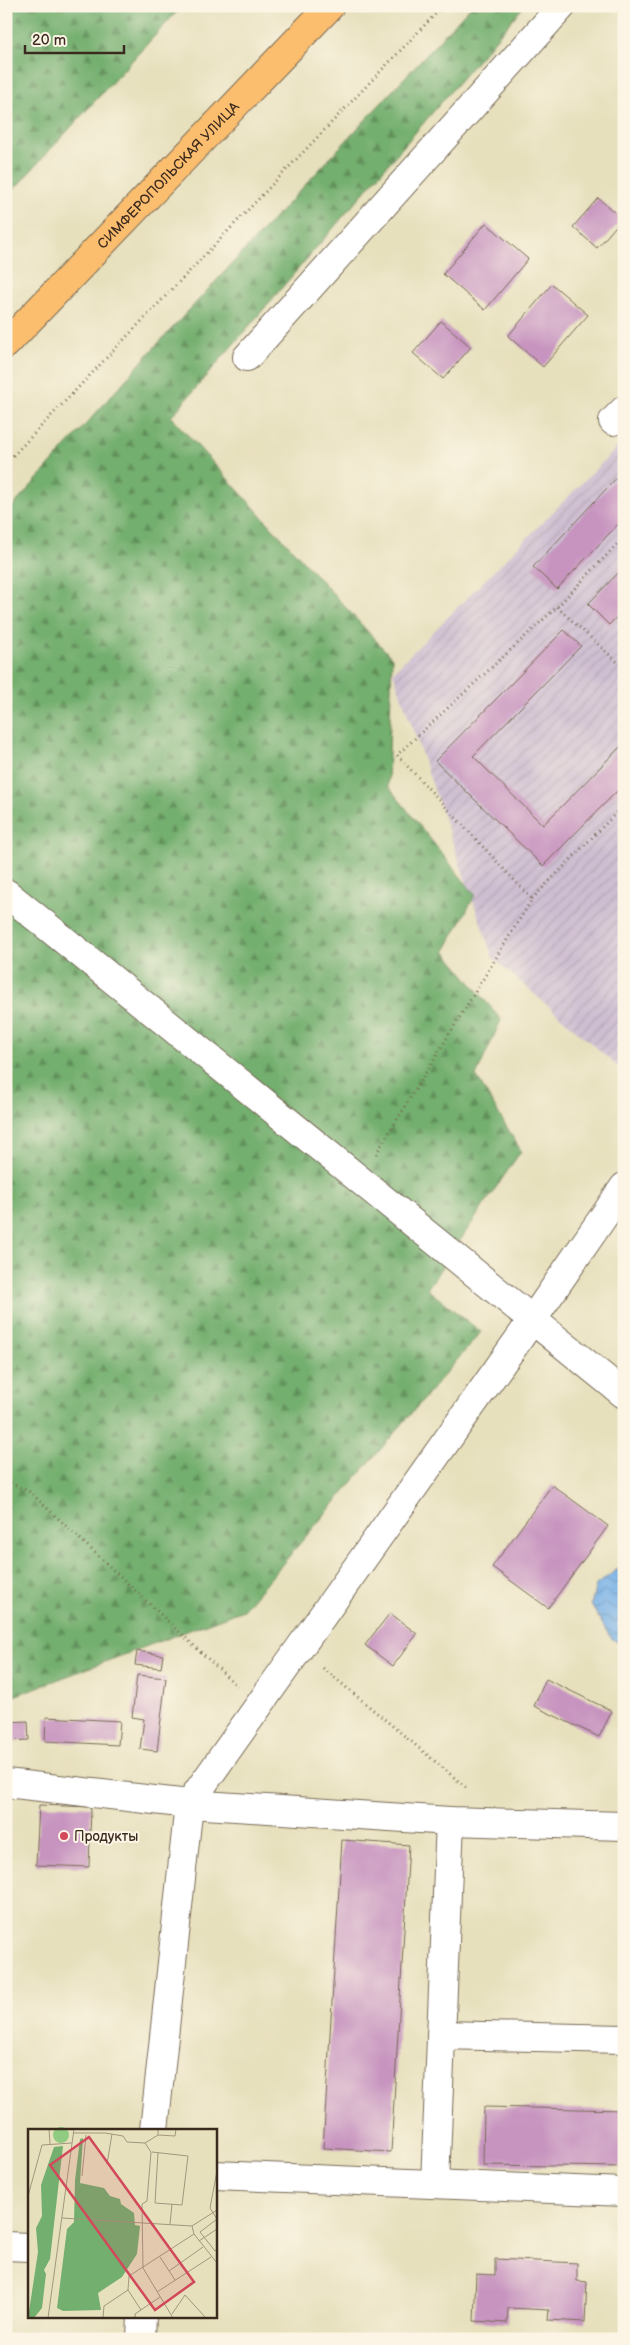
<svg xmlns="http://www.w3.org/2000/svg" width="630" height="2345" font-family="'Balsamiq Sans',sans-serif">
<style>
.industrial{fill:url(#industrial-furrows)}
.forest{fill:url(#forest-firs);stroke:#576c46}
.water{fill:url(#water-waves);stroke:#596e83}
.building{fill:#c794c0}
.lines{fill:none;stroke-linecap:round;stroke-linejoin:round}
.minor-casing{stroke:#776a56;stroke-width:30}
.major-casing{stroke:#776a56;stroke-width:30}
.path{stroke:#776a56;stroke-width:3;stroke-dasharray:1 4;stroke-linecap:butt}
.minor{stroke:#fff;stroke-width:28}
.major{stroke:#fbbd6e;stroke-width:28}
.poi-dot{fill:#d1495b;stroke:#fcf5e5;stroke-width:2}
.labels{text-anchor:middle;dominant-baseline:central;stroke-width:4;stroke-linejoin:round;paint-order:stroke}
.street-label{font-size:14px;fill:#3b2a1e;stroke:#fcf5e5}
.poi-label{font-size:14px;fill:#3b2a1e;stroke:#fcf5e5;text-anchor:start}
.inset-road{fill:none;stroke:#a2977d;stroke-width:1}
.view{fill:#d1495b;fill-opacity:0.15;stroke:#d1495b;stroke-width:2.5}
.inset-edge{fill:none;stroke:#3b2a1e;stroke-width:2.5}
</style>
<defs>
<pattern id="industrial-furrows" width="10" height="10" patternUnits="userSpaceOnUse" patternTransform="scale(1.25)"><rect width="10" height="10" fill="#cebed1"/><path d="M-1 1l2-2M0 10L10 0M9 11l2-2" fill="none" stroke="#b2a3b3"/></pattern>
<pattern id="forest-firs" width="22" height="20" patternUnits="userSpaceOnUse" patternTransform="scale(1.25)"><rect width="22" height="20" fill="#73af6e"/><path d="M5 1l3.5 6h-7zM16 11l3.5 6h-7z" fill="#608f5a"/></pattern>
<pattern id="water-waves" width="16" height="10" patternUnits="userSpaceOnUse" patternTransform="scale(1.25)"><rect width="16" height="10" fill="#77b1e8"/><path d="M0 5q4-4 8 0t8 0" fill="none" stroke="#6390bb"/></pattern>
</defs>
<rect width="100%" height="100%" fill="#fcf5e5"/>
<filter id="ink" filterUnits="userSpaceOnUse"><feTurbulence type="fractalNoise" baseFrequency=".02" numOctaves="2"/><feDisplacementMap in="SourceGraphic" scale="10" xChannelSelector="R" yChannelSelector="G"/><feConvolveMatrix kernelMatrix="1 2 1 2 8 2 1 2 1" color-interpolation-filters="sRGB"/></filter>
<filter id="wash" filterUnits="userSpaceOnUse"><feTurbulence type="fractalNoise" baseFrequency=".0096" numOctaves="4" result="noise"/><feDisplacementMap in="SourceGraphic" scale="20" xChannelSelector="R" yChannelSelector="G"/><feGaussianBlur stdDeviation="1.12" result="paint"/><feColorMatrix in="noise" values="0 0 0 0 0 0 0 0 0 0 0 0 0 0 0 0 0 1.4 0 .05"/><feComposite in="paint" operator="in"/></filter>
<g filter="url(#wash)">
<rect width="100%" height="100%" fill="#e7e0bd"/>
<!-- industrial -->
<polygon class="industrial" points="624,441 624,1072 493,958 393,672"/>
<!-- forest -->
<g class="forest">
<polygon points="6,6 182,6 6,198"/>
<polygon points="471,6 524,6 171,417 392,658 388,786 475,895 445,951 501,1020 476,1076 521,1151 427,1289 481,1332 243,1610 6,1699 6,514 153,349"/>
</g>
<!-- water -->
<polygon class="water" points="618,1569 624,1570 624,1646 611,1638 591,1605 596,1585"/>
<g id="blocks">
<!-- building -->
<g class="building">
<polygon points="598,198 622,219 597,248 573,227"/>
<polygon points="486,223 528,259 485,310 443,274"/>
<polygon points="552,284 588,315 543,367 508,336"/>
<polygon points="441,321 471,347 443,379 413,353"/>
<polygon points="624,470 624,518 557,589 533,567"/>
<polygon points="624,567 624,609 609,625 588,604"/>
<polygon points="564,630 581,646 473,756 543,825 624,743 624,784 543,866 435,761"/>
<polygon points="552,1485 608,1526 548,1608 492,1567"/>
<polygon points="390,1613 417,1634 393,1666 365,1645"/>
<polygon points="137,1651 163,1655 161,1668 135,1665"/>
<polygon points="137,1675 166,1678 157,1751 140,1749 144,1719 132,1717"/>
<polygon points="546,1679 612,1711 599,1737 534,1706"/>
<polygon points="46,1717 120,1721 118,1745 45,1741"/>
<polygon points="28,1721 29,1740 6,1741 6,1722"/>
<polygon points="39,1805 91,1807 89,1867 36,1865"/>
<polygon points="342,1840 409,1845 391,2152 323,2148"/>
<polygon points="484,2107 624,2110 624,2167 483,2165"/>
<polygon points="495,2259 577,2263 577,2281 587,2282 585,2322 548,2320 549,2310 508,2308 507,2323 474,2321 476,2274 495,2275"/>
</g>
</g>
</g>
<g filter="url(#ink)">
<use href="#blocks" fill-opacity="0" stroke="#776a56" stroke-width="1"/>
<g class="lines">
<!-- minor casing -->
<g class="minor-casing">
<g id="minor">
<polyline points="247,357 562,6"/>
<polyline points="613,421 624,410"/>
<polyline points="6,893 624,1394"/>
<polyline points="6,1783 189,1804 450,1821 624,1826"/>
<polyline points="441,2035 624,2039"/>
<polyline points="154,2130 189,1804 533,1319 624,1187"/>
<polyline points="215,2175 624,2192"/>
<polyline points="435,2183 450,1821"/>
<polyline points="6,2246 29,2247"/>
<polyline points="141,2339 142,2316"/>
</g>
</g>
<!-- major casing -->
<g class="major-casing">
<g id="major">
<path id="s1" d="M6 344 330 6"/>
</g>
</g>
<!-- path -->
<g class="path">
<polyline points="6,463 443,6"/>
<polyline points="557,607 624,668"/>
<polyline points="532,899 624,805"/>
<polyline points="376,1154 532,899 397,755 557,607 624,537"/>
<polyline points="6,1481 30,1492 237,1686"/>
<polyline points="323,1668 468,1789"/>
</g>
<!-- minor -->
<use href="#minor" class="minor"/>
<!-- major -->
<use href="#major" class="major"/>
</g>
</g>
<!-- markers -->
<circle class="poi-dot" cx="64" cy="1836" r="5"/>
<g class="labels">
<!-- street labels -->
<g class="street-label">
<text stroke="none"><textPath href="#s1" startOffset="234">СИМФЕРОПОЛЬСКАЯ УЛИЦА</textPath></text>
</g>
<!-- poi labels -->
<g class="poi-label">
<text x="74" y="1836">Продукты</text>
</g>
</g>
<!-- overview -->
<g transform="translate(28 2129)">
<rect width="189" height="189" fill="#e7e0bd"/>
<path d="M25 6a8 8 0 1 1 16 0a8 8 0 1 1-16 0Z" fill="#8fcb80"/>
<path d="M55 9 52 54 76 59 82 67 92 70 93 75 106 84 107 96 112 97 109 125 94 148 70 164 73 181 35 182 29 179 39 100 46 93 47 51 52 10ZM35 17 22 130 16 141 18 145 14 179 6 189H0L10 123 8 99 14 87 13 56 26 18Z" fill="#73af6e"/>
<path class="inset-road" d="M21 0 22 15M45 4H77L95 7 99 13 117 14 130 6V0M130 6 147 7 148 0M117 14 123 23 119 72 114 75 115 139 145 189M124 23 160 27 154 76 127 74 130 24M79 35 84 5M189 42 182 79 189 90 172 103 187 122 189 120M54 47 58 6M0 67 14 16 44 14M34 89 164 97 189 81M142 95 144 75M164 97 166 105 189 134M171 112 189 100M132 128 147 151M141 142 175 118M100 161 101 147 166 105M129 163 183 128M144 185 157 166 178 189M20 189 46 0M75 189 76 177 100 161 113 181M107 189V185L132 168"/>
<path class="view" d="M61 8 166 153 127 181 22 36Z"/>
<rect width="189" height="189" class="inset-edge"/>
</g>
<!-- margin -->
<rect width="630" height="2345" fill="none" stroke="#fcf5e5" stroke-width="25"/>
<!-- scale -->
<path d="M25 45v8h99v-8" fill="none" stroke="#3b2a1e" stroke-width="2.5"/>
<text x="32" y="45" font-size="15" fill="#3b2a1e" stroke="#fcf5e5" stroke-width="4" paint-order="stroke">20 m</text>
</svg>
